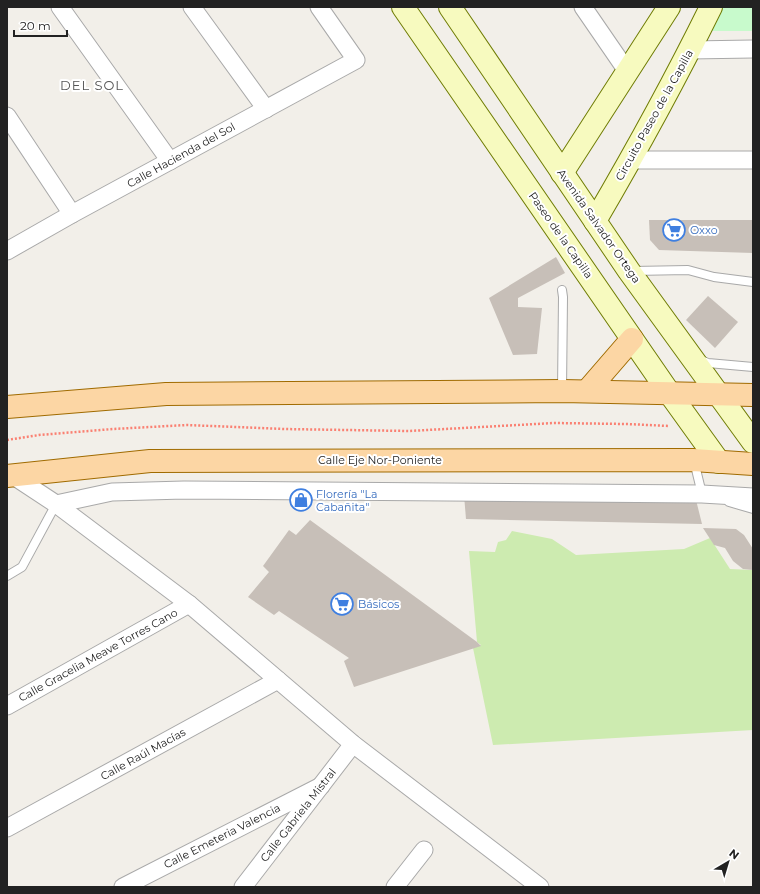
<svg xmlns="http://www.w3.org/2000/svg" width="760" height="894" font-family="Montserrat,sans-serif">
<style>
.grass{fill:#cdebb0}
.park{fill:#c8facc}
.building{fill:#c7bfb8}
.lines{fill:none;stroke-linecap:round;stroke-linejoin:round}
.lane-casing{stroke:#a9a9a9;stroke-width:10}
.street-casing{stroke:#a9a9a9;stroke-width:19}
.secondary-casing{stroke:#707d05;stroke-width:24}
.primary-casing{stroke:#a06b00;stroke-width:24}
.path{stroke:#fa8072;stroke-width:2.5;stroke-dasharray:2 2;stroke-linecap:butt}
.lane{stroke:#fff;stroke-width:8}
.street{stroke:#fff;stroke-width:17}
.secondary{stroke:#f7fabf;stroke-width:22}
.primary{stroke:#fcd6a4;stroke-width:22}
.labels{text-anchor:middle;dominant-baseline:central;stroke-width:4;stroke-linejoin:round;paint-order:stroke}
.street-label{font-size:11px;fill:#222;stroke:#fff}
.shop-label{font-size:11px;fill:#366cbe;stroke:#fff;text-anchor:start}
.quarter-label{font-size:13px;letter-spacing:1px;fill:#555;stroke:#fff}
</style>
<rect width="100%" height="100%" fill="#f2efe9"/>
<!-- grass -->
<polygon class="grass" points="512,531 552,539 576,555 684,549 710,538 730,569 753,570 753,730 493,745 473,648 481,645 477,642 469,551 495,552 498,542 506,540"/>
<!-- park -->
<polygon class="park" points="716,7 753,7 753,31 705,31"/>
<!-- building -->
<g class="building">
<polygon points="649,220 753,220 753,253 659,250 650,240"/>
<polygon points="556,257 565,273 518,298 518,307 542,308 537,354 513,355 489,298"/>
<polygon points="708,296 738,322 715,348 686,320"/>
<polygon points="464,495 696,500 702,524 466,519"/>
<polygon points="310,520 477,642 481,646 354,687 344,661 349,658 279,611 274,615 248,597 269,572 263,566 289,530 296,535"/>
<polygon points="703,528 736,529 744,535 753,549 753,570 743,569 733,561 725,548 714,545"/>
</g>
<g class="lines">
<!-- lane casing -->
<g class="lane-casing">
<g id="lane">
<polyline points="633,271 688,270 714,277 753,282"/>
<polyline points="562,290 563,297 562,390"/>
<polyline points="701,360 708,363 753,367"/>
<polyline points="694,461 702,494"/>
<polyline points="729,502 753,509"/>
<polyline points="7,576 22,567 56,504"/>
</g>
</g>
<!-- street casing -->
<g class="street-casing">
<g id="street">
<polyline points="60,7 170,161"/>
<polyline points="192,7 266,109"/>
<polyline points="583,7 627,71"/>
<polyline points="690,50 753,49"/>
<polyline points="7,116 72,214"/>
<polyline points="630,160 753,160"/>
<polyline points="7,251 72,214 356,60 319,7"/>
<polyline points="12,475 56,504 189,604 353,744 540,887"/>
<polyline points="56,504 112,492 184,490 702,494 753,497"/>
<polyline points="7,706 189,604"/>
<polyline points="7,828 278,680"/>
<polyline points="123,887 321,786"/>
<polyline points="243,887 353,744"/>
<polyline points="395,887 424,850"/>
</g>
</g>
<!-- secondary casing -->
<g class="secondary-casing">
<g id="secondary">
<polyline points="403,7 670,394 719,462"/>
<polyline points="450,7 629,271 753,442"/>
<polyline points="562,173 669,7"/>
<path d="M595 221C636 151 675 80 711 7"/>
</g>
</g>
<!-- primary casing -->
<g class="primary-casing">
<g id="primary">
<polyline points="587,391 632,339"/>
<polyline points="7,407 166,394 562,391 753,395"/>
<polyline points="7,476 150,461 693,460 753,464"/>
</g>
</g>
<!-- path -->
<polyline class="path" points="7,440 39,435 113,429 187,425 284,429 409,431 554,423 627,424 669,426"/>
<!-- lane -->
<use href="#lane" class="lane"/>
<!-- street -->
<use href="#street" class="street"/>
<!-- secondary -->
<use href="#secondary" class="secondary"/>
<!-- primary -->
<use href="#primary" class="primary"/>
</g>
<!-- icons -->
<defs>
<g id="supermarket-ring" transform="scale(1.15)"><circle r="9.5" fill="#fff" stroke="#3f7fe0" stroke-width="1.5"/><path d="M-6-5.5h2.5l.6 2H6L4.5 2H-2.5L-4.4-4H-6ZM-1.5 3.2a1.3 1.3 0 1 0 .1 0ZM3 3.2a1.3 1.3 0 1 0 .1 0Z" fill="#3f7fe0"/></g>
<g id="shop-ring" transform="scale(1.15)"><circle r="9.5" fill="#fff" stroke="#3f7fe0" stroke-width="1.5"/><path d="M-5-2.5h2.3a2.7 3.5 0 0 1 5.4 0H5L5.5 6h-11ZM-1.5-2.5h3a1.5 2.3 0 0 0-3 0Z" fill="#3f7fe0"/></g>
</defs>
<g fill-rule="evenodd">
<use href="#supermarket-ring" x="674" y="230"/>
<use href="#shop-ring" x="301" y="500"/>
<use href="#supermarket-ring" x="342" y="604"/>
</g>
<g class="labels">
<!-- street labels -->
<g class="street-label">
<text transform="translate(654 115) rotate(-61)">Circuito Paseo de la Capilla</text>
<text transform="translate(181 155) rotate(-29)">Calle Hacienda del Sol</text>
<text transform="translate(599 226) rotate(55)">Avenida Salvador Ortega</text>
<text transform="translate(561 235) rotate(55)">Paseo de la Capilla</text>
<text x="380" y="460">Calle Eje Nor-Poniente</text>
<text transform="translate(98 655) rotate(-29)">Calle Gracelia Meave Torres Cano</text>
<text transform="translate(143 754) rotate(-29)">Calle Raúl Macías</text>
<text transform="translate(298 815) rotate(-52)">Calle Gabriela Mistral</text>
<text transform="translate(222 836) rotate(-27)">Calle Emeteria Valencia</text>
</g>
<!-- shop labels -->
<g class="shop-label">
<text x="690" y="230">Oxxo</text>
<text x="316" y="494">Florería "La<tspan x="316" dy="13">Cabañita"</tspan></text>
<text x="358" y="604">Básicos</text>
</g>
<!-- quarter labels -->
<g class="quarter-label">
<text x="92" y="85">DEL SOL</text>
</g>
</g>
<!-- border -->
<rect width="760" height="894" fill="none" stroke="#222222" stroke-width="16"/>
<!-- north arrow -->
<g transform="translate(728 862) rotate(38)" stroke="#ffffff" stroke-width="3" paint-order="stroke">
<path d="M0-3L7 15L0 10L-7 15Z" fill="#222222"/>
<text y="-6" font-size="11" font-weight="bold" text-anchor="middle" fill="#222222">N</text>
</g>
<!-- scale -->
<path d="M14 30v6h53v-6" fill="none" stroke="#222222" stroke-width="2"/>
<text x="20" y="30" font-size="12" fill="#222222" stroke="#ffffff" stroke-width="3" paint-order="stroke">20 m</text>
</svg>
